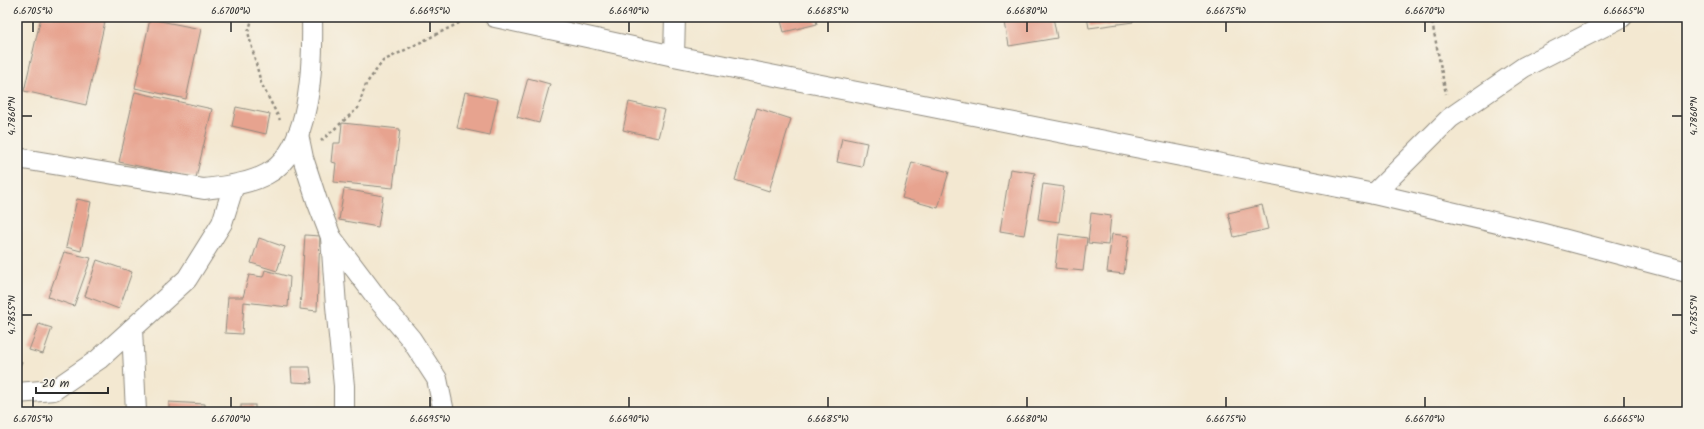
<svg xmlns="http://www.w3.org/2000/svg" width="1704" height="429" font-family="Kalam,sans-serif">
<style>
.building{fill:#e7a38f}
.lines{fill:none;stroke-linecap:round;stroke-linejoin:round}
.minor-casing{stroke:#8f8a7e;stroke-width:22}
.path{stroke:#8f8a7e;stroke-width:2.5;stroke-dasharray:3 3;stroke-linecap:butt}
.minor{stroke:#fff;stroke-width:20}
.ticks{fill:none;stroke:#2b2b2b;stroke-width:1.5}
.neatline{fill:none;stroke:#2b2b2b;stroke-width:1.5}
.ticks-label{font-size:10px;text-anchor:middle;fill:#2b2b2b}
</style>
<rect width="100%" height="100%" fill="#f7f3e8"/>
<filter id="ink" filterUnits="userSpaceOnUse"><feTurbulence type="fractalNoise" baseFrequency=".025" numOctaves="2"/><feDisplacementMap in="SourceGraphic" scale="8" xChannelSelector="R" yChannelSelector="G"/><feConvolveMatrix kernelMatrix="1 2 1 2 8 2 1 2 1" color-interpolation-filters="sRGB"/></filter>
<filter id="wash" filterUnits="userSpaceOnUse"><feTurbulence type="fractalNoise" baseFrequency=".012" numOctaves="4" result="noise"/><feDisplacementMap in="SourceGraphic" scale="16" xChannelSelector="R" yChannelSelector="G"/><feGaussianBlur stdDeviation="0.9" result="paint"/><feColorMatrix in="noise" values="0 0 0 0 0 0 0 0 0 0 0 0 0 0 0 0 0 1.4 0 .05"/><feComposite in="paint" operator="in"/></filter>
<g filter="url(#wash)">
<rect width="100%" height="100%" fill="#f3e8d1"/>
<g id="blocks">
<!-- building -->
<g class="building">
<polygon points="41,17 106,17 86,105 24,91"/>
<polygon points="780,17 815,17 817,24 784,32"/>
<polygon points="1038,17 1053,17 1057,38 1009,46 1005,22"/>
<polygon points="1087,17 1132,17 1133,22 1089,28"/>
<polygon points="150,19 201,29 186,99 135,88"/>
<polygon points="528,78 550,84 539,123 517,117"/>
<polygon points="135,92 212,109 196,178 119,162"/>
<polygon points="465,92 498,99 490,135 457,128"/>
<polygon points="629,102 665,110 658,138 623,130"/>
<polygon points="236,107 270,114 266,134 232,126"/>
<polygon points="757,108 791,119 769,191 735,180"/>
<polygon points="342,123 400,129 393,188 334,182 336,163 331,162 333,143 340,143"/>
<polygon points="842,138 867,143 862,167 837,162"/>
<polygon points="912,162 949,172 938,208 902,198"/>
<polygon points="1010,169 1035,173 1024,235 1000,231"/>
<polygon points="1043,184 1064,187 1059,222 1038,219"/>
<polygon points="344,189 383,196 378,227 339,220"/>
<polygon points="77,199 91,202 81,251 66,247"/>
<polygon points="1262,205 1268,229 1234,237 1228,213"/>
<polygon points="1091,213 1111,216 1108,245 1088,243"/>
<polygon points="1059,234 1087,238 1083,271 1055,268"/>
<polygon points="1112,234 1129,236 1124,274 1107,272"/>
<polygon points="305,235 320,236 317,311 300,309"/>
<polygon points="259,238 285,247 277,271 251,263"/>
<polygon points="64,252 91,258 74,306 48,297"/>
<polygon points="97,260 132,272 119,309 85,296"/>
<polygon points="265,270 290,277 288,307 244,302 242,334 225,333 228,297 243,297 249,275 263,277"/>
<polygon points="17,322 21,323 17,333"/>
<polygon points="39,324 52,328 43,354 29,350"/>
<polygon points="17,360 22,362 17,372"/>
<polygon points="291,367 310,367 312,383 292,382"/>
<polygon points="169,402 205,404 205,412 169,412"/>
<rect x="241" y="405" width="14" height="7"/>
</g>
</g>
</g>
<g filter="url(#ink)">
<use href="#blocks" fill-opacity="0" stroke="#8f8a7e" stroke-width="1"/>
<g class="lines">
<!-- minor casing -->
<g class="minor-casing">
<g id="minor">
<polyline points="495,17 674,56 1374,194 1536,232 1687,272"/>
<polyline points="674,56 675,17"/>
<polyline points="298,134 303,158 317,201 331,237 336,306 344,386 344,412"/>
<path d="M17 158 204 189C224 187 249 184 267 174 312 150 313 62 312 17"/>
<polyline points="1374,194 1450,118 1524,67 1622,17"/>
<polyline points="331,237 380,302 411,339 437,379 444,412"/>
<polyline points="17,393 54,390 99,359 132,329"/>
<polyline points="136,412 132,329 187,279 222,223 234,185"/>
</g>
</g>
<!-- path -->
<g class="path">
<polyline points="253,17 248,32 261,83 280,120"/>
<polyline points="1431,17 1446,94"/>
<polyline points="321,141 358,108 366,84 383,61 471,17"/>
</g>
<!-- minor -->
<use href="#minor" class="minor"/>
</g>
</g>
<!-- ticks -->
<path class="ticks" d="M33 22V32M231 22V32M430 22V32M629 22V32M828 22V32M1027 22V32M1226 22V32M1425 22V32M1624 22V32M22 116H32M1672 116H1682M22 315H32M1672 315H1682M33 397V407M231 397V407M430 397V407M629 397V407M828 397V407M1027 397V407M1226 397V407M1425 397V407M1624 397V407"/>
<!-- margin -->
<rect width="1704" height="429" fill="none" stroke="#f7f3e8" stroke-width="44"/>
<!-- scale -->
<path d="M36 387v6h72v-6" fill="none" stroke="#2b2b2b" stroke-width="2"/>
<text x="42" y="387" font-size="12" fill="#2b2b2b" stroke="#f7f3e8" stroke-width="3" paint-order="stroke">20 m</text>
<rect x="22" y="22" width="1660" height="385" class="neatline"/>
<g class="ticks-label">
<text x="33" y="14">6.6705°W</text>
<text x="231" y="14">6.6700°W</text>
<text x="430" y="14">6.6695°W</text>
<text x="629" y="14">6.6690°W</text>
<text x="828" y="14">6.6685°W</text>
<text x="1027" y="14">6.6680°W</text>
<text x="1226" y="14">6.6675°W</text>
<text x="1425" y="14">6.6670°W</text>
<text x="1624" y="14">6.6665°W</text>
<text transform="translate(11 116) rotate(-90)" y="4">4.7860°N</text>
<text transform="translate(1693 116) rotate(-90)" y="4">4.7860°N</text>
<text transform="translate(11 315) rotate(-90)" y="4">4.7855°N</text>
<text transform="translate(1693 315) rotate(-90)" y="4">4.7855°N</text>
<text x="33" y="422">6.6705°W</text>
<text x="231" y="422">6.6700°W</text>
<text x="430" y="422">6.6695°W</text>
<text x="629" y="422">6.6690°W</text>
<text x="828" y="422">6.6685°W</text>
<text x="1027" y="422">6.6680°W</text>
<text x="1226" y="422">6.6675°W</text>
<text x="1425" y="422">6.6670°W</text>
<text x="1624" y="422">6.6665°W</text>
</g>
</svg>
